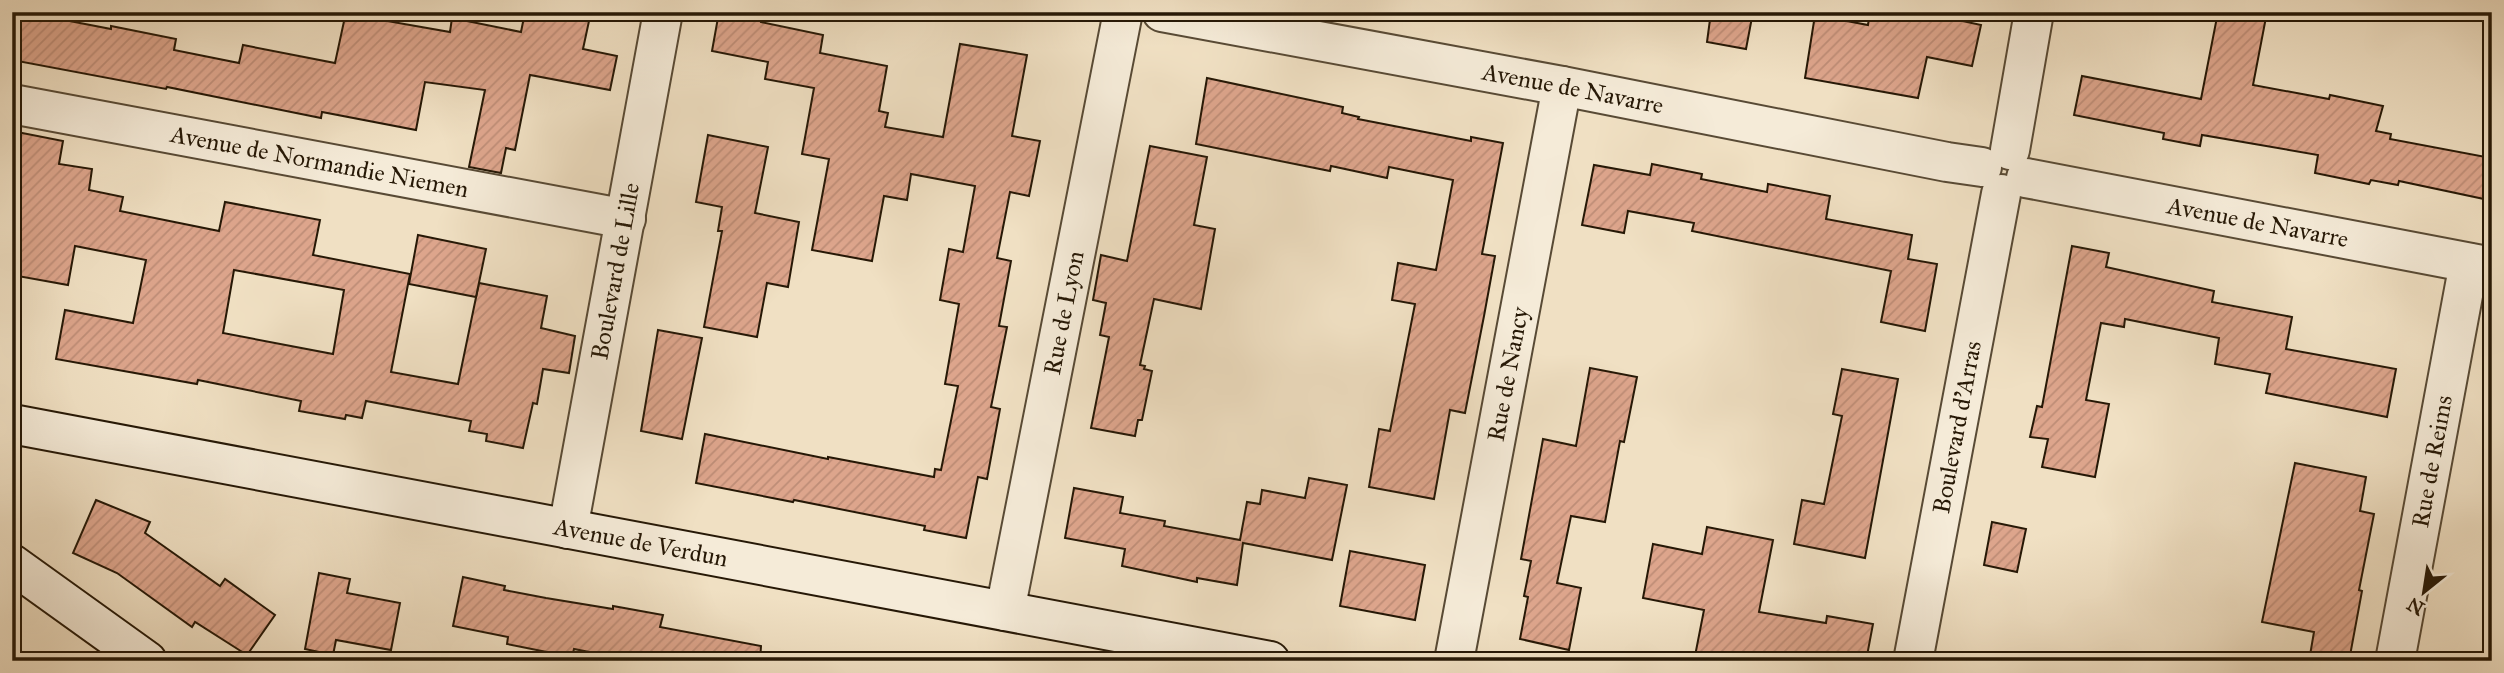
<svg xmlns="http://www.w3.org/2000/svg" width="2504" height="673" font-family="'IM FELL Great Primer',serif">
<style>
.building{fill:url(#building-hatch);stroke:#261806;stroke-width:2;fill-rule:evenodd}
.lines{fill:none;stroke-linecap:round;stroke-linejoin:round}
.street-casing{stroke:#584a35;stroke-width:42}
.secondary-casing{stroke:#261806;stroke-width:42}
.street{stroke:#f5ebd8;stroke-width:38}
.secondary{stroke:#f5ebd8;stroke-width:38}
.labels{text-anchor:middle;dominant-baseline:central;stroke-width:7;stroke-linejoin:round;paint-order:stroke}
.street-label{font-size:24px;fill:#261806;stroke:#f5ebd8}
</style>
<defs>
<pattern id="building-hatch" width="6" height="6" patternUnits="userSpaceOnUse" patternTransform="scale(1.75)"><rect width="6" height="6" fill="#dda58c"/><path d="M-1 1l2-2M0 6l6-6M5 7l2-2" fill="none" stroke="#be8d77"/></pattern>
</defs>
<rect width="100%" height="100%" fill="#f0e0c3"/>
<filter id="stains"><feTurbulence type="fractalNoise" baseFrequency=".00286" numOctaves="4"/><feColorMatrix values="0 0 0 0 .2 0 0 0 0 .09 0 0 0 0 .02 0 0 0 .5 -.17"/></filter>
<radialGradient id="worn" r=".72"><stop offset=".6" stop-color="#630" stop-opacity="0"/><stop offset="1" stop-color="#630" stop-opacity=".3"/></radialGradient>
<!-- building -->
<g class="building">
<polygon points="12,12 23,12 111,29 111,26 176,39 174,50 239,63 243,45 335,63 346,12 389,12 387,21 450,32 452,18 521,32 525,12 569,12 568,17 589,21 583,49 617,56 610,90 530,75 515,150 506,148 501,173 469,167 485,90 425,82 416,130 322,112 321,118 167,87 166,89 12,60"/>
<polygon points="719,12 763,12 761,22 823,35 820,53 887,66 879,111 888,113 885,127 943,137 960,44 1027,55 1012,136 1040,141 1029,196 1010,192 997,258 1011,261 999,326 1007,327 991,407 1000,409 987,479 978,477 966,538 924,530 925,526 794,500 793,502 696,483 705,434 828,459 828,457 934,477 935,469 941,470 958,386 945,384 959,304 940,300 949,249 963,252 975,186 911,174 907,200 884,196 872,261 812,250 829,159 802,154 814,88 765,79 768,62 712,51"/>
<polygon points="1711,12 1753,12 1746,49 1707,42"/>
<polygon points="1870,12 1921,12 1981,25 1972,66 1927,57 1918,98 1805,78 1815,15 1868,25"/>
<polygon points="2218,12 2267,12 2253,85 2329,99 2330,95 2383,106 2376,131 2391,134 2390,139 2491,158 2484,199 2399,181 2398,185 2371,180 2369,184 2315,173 2318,155 2202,135 2200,146 2163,139 2164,133 2074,115 2082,76 2201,99"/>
<polygon points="1207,78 1343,107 1342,113 1359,117 1358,119 1471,141 1471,137 1503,143 1482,254 1495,256 1484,316 1465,413 1450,410 1434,499 1369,487 1379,429 1390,431 1415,304 1392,300 1398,263 1436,270 1453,180 1389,167 1387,178 1331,166 1330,171 1196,144"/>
<path d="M12 131 63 141 59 164 92 169 89 190 123 197 120 211 219 231 225 202 320 220 313 255 410 274 391 372 458 384 479 283 547 296 541 328 575 336 569 373 543 369 537 404 533 403 523 448 486 441 487 434 469 431 471 421 366 401 362 418 346 415 345 419 299 411 301 401 198 380 197 384 56 359 65 310 133 323 146 260 75 246 68 285 12 275ZM234 270 344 290 333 354 223 333Z"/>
<polygon points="708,135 768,147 755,213 799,222 788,287 767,283 757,337 704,327 722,231 718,231 722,207 696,202"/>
<polygon points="1150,146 1207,157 1194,225 1215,229 1201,309 1154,299 1140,365 1145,366 1144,369 1152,371 1142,420 1138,420 1135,436 1091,428 1109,337 1100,335 1106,303 1093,300 1101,255 1127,261"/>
<polygon points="1652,164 1702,174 1701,179 1767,192 1768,184 1830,196 1826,219 1912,235 1908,259 1937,264 1925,331 1881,322 1891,271 1692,231 1694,223 1628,211 1624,233 1582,225 1594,165 1650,175"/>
<polygon points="418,235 486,249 476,297 409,284"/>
<polygon points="2072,246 2109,253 2106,267 2214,291 2212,302 2292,317 2286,349 2396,369 2387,417 2266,393 2270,374 2215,364 2219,338 2125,319 2124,327 2101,323 2086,400 2109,404 2095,477 2042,467 2048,439 2030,437 2037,406 2042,407"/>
<polygon points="658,330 702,338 682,439 641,431"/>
<polygon points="1590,368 1637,377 1624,442 1620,441 1605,522 1571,516 1557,583 1581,588 1569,650 1520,639 1528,597 1524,596 1531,561 1521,559 1543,439 1576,446"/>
<polygon points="1842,369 1898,379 1865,558 1794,544 1802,500 1824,504 1842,416 1833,414"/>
<polygon points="2295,463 2366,477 2360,511 2374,514 2359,590 2362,591 2349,661 2309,661 2314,632 2262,622"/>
<polygon points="1309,478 1347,485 1332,560 1243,543 1237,585 1197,578 1197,582 1122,566 1125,549 1065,538 1074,488 1123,497 1120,513 1165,521 1164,526 1240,540 1247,502 1260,504 1262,490 1305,498"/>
<polygon points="96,500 150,522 145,533 220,586 225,579 275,615 247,655 195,622 192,627 117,573 73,553"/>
<polygon points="1992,522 2026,529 2017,572 1984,565"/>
<polygon points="1707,527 1773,540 1759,612 1826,623 1827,616 1873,624 1866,661 1725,661 1695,656 1704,610 1643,598 1653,544 1702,554"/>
<polygon points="1350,551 1425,565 1415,620 1340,606"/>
<polygon points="319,573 350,579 347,593 400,603 391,650 336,640 333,655 305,649"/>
<polygon points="463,577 505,586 504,590 546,598 613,609 613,606 663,615 660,627 761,646 760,661 634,661 574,649 572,657 507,644 508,637 453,626"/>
</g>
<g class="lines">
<!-- street casing -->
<g class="street-casing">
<g id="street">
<path id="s1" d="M1162 12 1562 86 1947 162 1982 167"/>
<path id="s2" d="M12 104 626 219"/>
<polyline points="2010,150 2034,12"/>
<path id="s3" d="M2026 178 2492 267"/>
<path id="s4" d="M568 529 663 12"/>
<path id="s5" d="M1005 611 1123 12"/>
<path id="s6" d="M1454 661 1562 86"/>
<path id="s7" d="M1913 661 2001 194"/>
<path id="s8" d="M2395 661 2469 263"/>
</g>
</g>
<!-- secondary casing -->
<g class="secondary-casing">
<g id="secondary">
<path id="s9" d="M12 424 1270 661"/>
<polyline points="12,564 147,661"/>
</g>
</g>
<!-- street -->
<use href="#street" class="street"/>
<!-- secondary -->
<use href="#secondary" class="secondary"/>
</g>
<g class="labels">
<!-- street labels -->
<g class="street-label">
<text stroke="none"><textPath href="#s1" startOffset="418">Avenue de Navarre</textPath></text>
<text stroke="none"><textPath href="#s2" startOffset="313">Avenue de Normandie Niemen</textPath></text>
<text stroke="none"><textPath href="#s3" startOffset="236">Avenue de Navarre</textPath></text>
<text stroke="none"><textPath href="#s4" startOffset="262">Boulevard de Lille</textPath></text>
<text stroke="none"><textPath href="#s5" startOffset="304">Rue de Lyon</textPath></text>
<text stroke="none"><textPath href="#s6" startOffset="292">Rue de Nancy</textPath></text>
<text stroke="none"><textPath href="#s7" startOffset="238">Boulevard d'Arras</textPath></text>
<text stroke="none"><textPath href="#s8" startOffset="203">Rue de Reims</textPath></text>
<text stroke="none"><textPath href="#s9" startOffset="640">Avenue de Verdun</textPath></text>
</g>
</g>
<!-- margin -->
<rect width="2504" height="673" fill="none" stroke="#f0e0c3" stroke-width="42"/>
<rect x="14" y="14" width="2476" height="645" fill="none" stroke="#261806" stroke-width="3.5"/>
<rect x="21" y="21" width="2462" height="631" fill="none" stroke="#261806" stroke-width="2"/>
<!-- north arrow -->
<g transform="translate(2424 592) rotate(210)" stroke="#f5ebd8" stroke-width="5" paint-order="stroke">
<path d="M0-5L12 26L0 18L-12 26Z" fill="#261806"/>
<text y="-10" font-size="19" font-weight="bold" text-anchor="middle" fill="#261806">N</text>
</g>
<rect width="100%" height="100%" filter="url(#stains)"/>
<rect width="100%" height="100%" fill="url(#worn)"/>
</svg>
